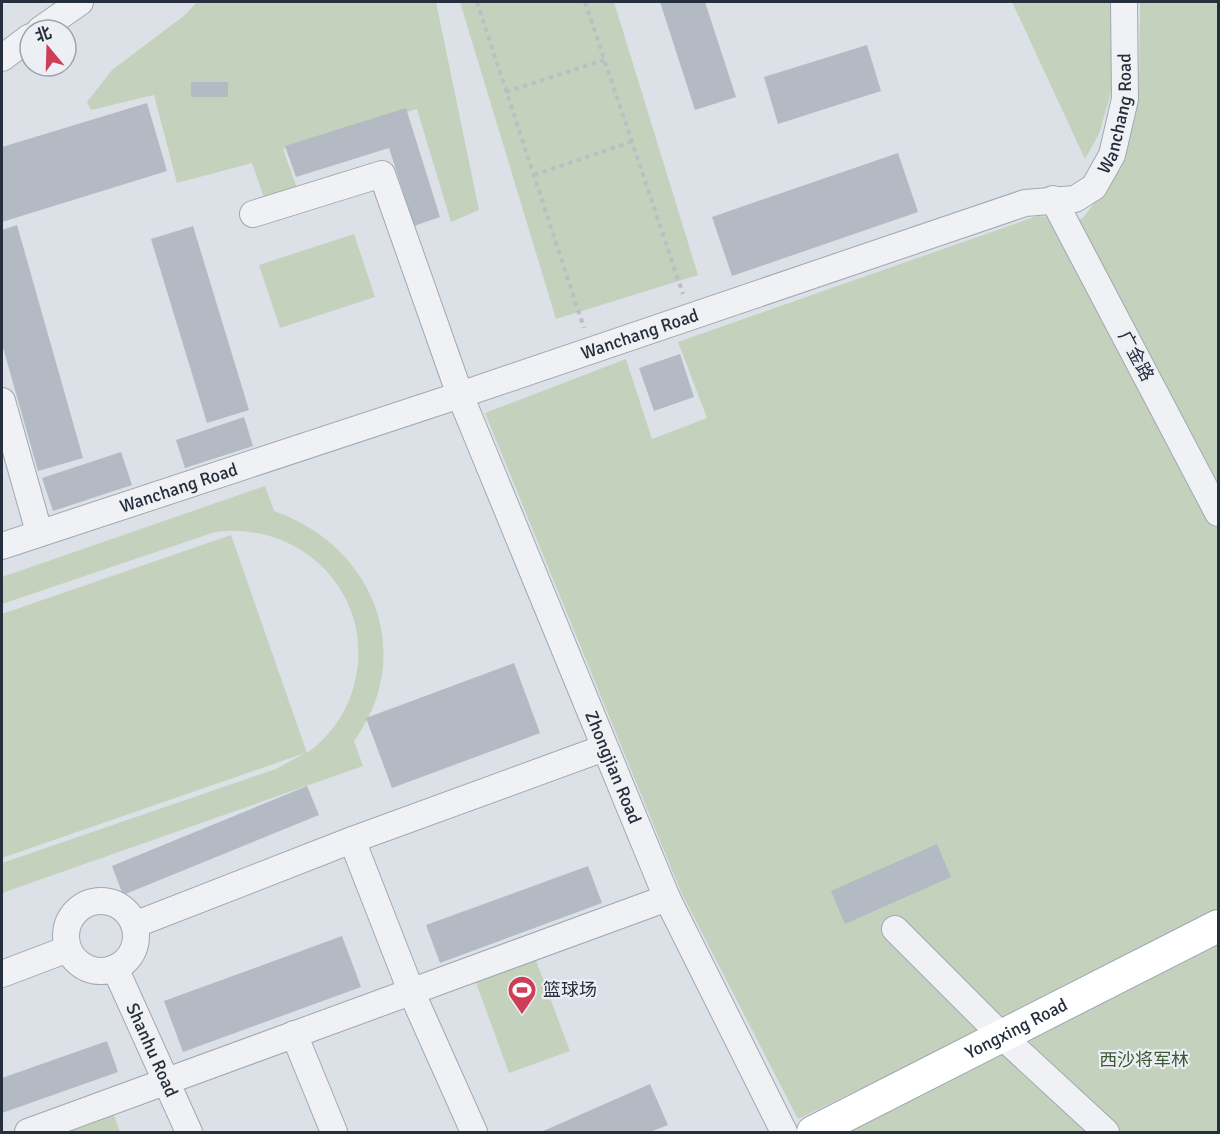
<svg xmlns="http://www.w3.org/2000/svg" width="1220" height="1134" font-family="Signika,'Noto Sans SC',sans-serif">
<style>
.green{fill:#c3d1bd}
.building{fill:#b4bac3}
.lines{fill:none;stroke-linecap:round;stroke-linejoin:round}
.minor-casing{stroke:#a2a8b1;stroke-width:28}
.major-casing{stroke:#9ca5b2;stroke-width:34}
.path{stroke:#bbbfc5;stroke-width:4;stroke-dasharray:4.5 4.5;stroke-linecap:butt}
.minor{stroke:#eff1f5;stroke-width:26}
.major{stroke:#fff;stroke-width:32}
.labels{text-anchor:middle;dominant-baseline:central;stroke-width:4.5;stroke-linejoin:round;paint-order:stroke}
.street-label{font-size:18px;fill:#262f3d;stroke:#eceff4}
.poi-label{font-size:18px;fill:#262f3d;stroke:#eceff4;text-anchor:start}
.park-label{font-size:18px;fill:#3b5933;stroke:#eceff4}
</style>
<rect width="100%" height="100%" fill="#dce1e7"/>
<!-- green -->
<g class="green">
<polygon points="197,2 436,2 479,210 451,222 417,109 283,149 297,188 264,198 252,163 177,183 154,95 91,110 87,102 112,70 185,15"/>
<polygon points="460,2 614,2 698,275 556,319"/>
<polygon points="1012,2 1111,2 1114,82 1099,134 1085,159"/>
<polygon points="1140,2 1218,2 1218,909 989,1026 798,1119 681,892 485,413 626,359 652,439 707,418 678,342 1037,216 1082,219 1117,173 1139,95"/>
<polygon points="354,234 375,297 280,328 259,265"/>
<path d="M265 486 274 511C372 545 418 652 354 741L363 766 2 893V863L276 769 305 753 2 858V614L231 535 307 753C327 739 343 718 351 695 383 604 308 520 215 532L2 604V577Z"/>
<polygon points="1218,940 1218,1132 848,1132"/>
<polygon points="535,958 570,1051 509,1073 475,980"/>
<polygon points="112,1110 120,1132 55,1132"/>
</g>
<!-- building -->
<g class="building">
<polygon points="660,2 705,2 736,97 695,110"/>
<polygon points="867,45 881,91 778,124 764,77"/>
<rect x="191" y="82" width="37" height="15"/>
<polygon points="147,103 167,171 2,222 2,147"/>
<polygon points="406,108 440,217 414,226 389,148 296,177 285,146"/>
<polygon points="898,153 918,212 732,276 712,217"/>
<polygon points="17,225 83,458 38,471 2,344 2,230"/>
<polygon points="193,226 249,410 207,423 151,239"/>
<polygon points="680,354 694,397 654,411 639,368"/>
<polygon points="244,417 253,446 185,468 176,440"/>
<polygon points="121,452 132,485 53,511 42,478"/>
<polygon points="514,663 540,733 392,788 366,718"/>
<polygon points="307,786 319,815 123,895 112,866"/>
<polygon points="937,844 951,877 845,924 831,891"/>
<polygon points="588,866 602,903 440,963 426,925"/>
<polygon points="342,936 361,987 183,1052 164,1001"/>
<polygon points="107,1041 118,1072 2,1113 2,1078"/>
<polygon points="650,1084 668,1125 650,1132 541,1132"/>
</g>
<g class="lines">
<!-- minor casing -->
<g class="minor-casing">
<g id="minor">
<polyline points="40,30 80,2"/>
<polyline points="2,58 30,37"/>
<polyline points="1053,199 1218,513"/>
<path id="s1" d="M253 214 382 174 460 395 667 898 784 1132"/>
<polyline points="2,401 39,532"/>
<path id="s2" d="M2 546 460 395 1025 203 1075 199 1094 187 1112 155 1125 99 1124 2"/>
<polyline points="352,840 411,991 474,1132"/>
<circle cx="101" cy="936" r="35"/>
<polyline points="134,925 352,840 604,748"/>
<polyline points="895,929 1003,1037 1106,1132"/>
<path id="s3" d="M115 968 189 1132"/>
<polyline points="2,974 68,949"/>
<polyline points="294,1034 334,1132"/>
<polyline points="28,1132 667,898"/>
</g>
</g>
<!-- major casing -->
<g class="major-casing">
<g id="major">
<path id="s4" d="M813 1132 1218 926"/>
</g>
</g>
<!-- path -->
<g class="path">
<polyline points="477,2 584,328"/>
<polyline points="585,2 683,294"/>
<polyline points="506,92 604,60"/>
<polyline points="534,175 631,142"/>
</g>
<!-- minor -->
<use href="#minor" class="minor"/>
<!-- major -->
<use href="#major" class="major"/>
</g>
<!-- icons -->
<defs>
<g id="stadium-pin" transform="scale(1.5)"><path d="M0 17L-7.5 6A9.5 9.5 0 1 1 7.5 6Z" fill="#ce3f57" stroke="#eceff4"/><path d="M0-5a6.5 5 0 1 0 0 10a6.5 5 0 1 0 0-10ZM-3.5-1.8h7v3.6h-7Z" fill="#fff"/></g>
</defs>
<g fill-rule="evenodd">
<use href="#stadium-pin" x="522" y="990"/>
</g>
<g class="labels">
<!-- street labels -->
<g class="street-label">
<text stroke="none"><textPath href="#s2" startOffset="1230">Wanchang Road</textPath></text>
<text stroke="none"><textPath href="#s2" startOffset="672">Wanchang Road</textPath></text>
<text transform="translate(1136 356) rotate(62)">广金路</text>
<text stroke="none"><textPath href="#s2" startOffset="186">Wanchang Road</textPath></text>
<text stroke="none"><textPath href="#s1" startOffset="772">Zhongjian Road</textPath></text>
<text stroke="none"><textPath href="#s4" startOffset="228">Yongxing Road</textPath></text>
<text stroke="none"><textPath href="#s3" startOffset="90">Shanhu Road</textPath></text>
</g>
<!-- poi labels -->
<g class="poi-label">
<text x="543" y="990">篮球场</text>
</g>
<!-- park labels -->
<g class="park-label">
<text x="1144" y="1060">西沙将军林</text>
</g>
</g>
<!-- border -->
<rect width="1220" height="1134" fill="none" stroke="#262f3d" stroke-width="6"/>
<!-- north arrow -->
<g transform="translate(48 48) rotate(341)"><circle r="28" fill="#eceff4" stroke="#9da2ab" stroke-width="1.5"/>
<path d="M0-4.5L10 22L0 15L-10 22Z" fill="#ce3f57"/>
<text y="-9" font-size="16" font-weight="bold" text-anchor="middle" fill="#262f3d">北</text>
</g>
</svg>
